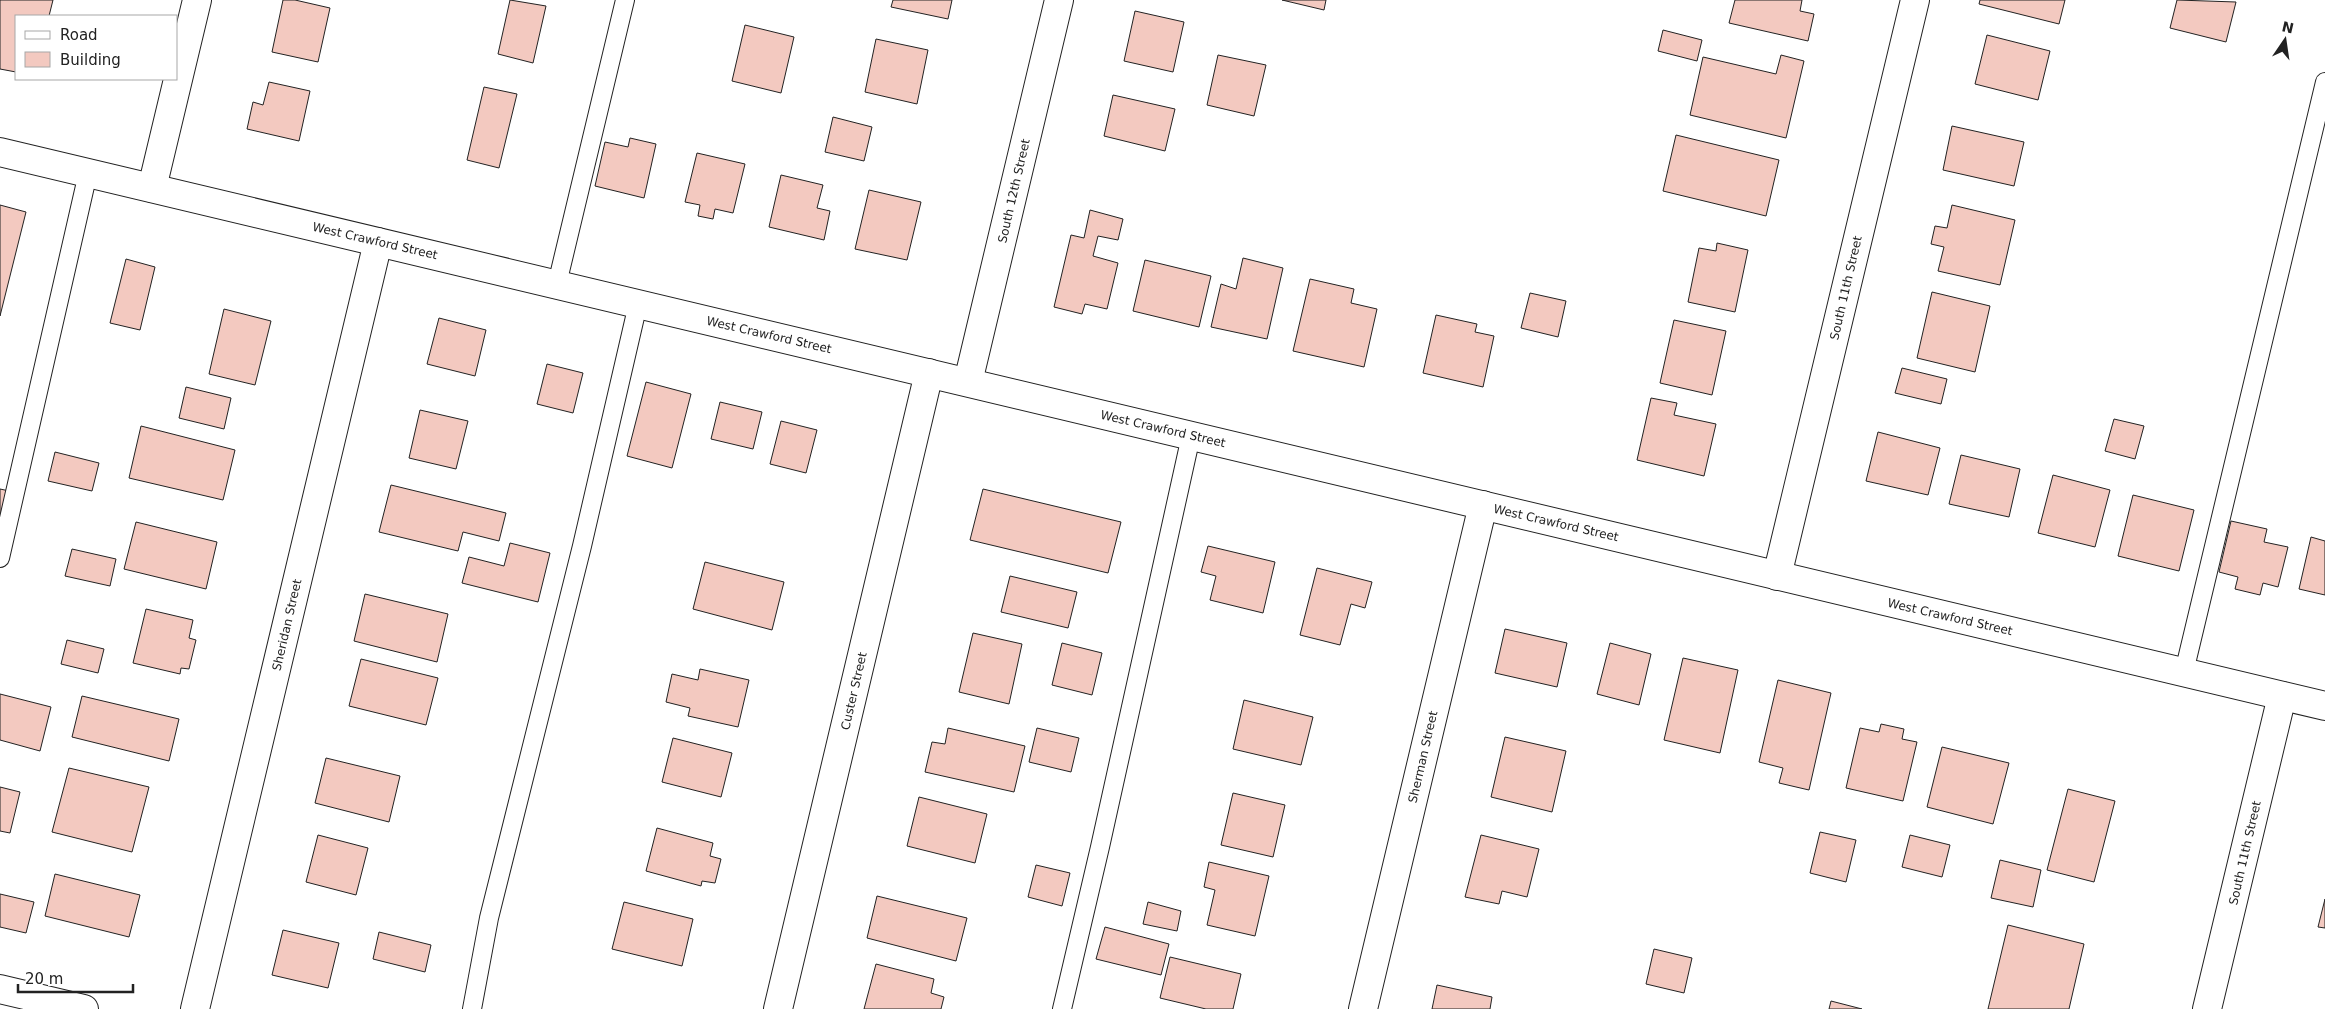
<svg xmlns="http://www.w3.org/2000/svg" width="2325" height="1009" font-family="'DejaVu Sans',sans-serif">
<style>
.building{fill:#f3c9c0;stroke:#222}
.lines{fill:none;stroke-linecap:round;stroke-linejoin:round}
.lane-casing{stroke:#222;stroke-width:20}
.street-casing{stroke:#222;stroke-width:30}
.secondary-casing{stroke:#222;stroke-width:30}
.lane{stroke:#fff;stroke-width:18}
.street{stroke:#fff;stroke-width:28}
.secondary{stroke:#fff;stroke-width:28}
.labels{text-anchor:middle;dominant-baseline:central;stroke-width:4;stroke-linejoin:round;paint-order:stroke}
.street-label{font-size:12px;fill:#222;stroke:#fff}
</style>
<rect width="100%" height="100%" fill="#fff"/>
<!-- building -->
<g class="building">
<polygon points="0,0 53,0 49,16 16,16 16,72 0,69"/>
<polygon points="283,0 295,0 330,8 318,62 272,52"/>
<polygon points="510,0 546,6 533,63 498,54"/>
<polygon points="893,0 952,0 948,19 891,7"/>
<polygon points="1282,0 1326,0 1324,10"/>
<polygon points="1735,0 1802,0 1800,11 1814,14 1808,41 1729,23"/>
<polygon points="1980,0 2065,0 2059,24 1979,4"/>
<polygon points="2177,0 2236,2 2226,42 2170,28"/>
<polygon points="1135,11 1184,22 1173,72 1124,61"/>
<polygon points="745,25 794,37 781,93 732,81"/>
<polygon points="1663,30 1702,40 1697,61 1658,51"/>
<polygon points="1987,35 2050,51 2038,100 1975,84"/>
<polygon points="876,39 928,50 917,104 865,92"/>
<polygon points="1218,55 1266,65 1254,116 1207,105"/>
<polygon points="1781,55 1804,61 1786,138 1690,115 1703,57 1776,74"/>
<polygon points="269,82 310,91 299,141 247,129 253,102 263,105"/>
<polygon points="484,87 517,94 499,168 467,160"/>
<polygon points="1113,95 1175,109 1165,151 1104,136"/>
<polygon points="833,117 872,127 864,161 825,152"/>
<polygon points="1952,126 2024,142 2014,186 1943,170"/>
<polygon points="1676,135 1779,160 1766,216 1663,191"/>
<polygon points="630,138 656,144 644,198 595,186 605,142 628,147"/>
<polygon points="697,153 745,164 733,213 715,209 713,219 698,216 700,205 685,202"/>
<polygon points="781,175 823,185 817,208 830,211 824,240 769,227"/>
<polygon points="869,190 921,202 907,260 855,249"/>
<polygon points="0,205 26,212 0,316"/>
<polygon points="1952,205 2015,220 2000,285 1938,271 1944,247 1931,244 1935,226 1947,228"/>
<polygon points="1090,210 1123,219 1118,240 1098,236 1093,256 1118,263 1107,309 1085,304 1082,314 1054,307 1071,235 1084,238"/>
<polygon points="1717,243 1748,250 1735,312 1688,302 1699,248 1716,251"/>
<polygon points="1243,258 1283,268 1267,339 1211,327 1221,284 1236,289"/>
<polygon points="126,259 155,267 140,330 110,323"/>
<polygon points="1145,260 1211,276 1199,327 1133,311"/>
<polygon points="1310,279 1354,289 1351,303 1377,309 1364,367 1293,351"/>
<polygon points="1932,292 1990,306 1975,372 1917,358"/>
<polygon points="1530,293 1566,301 1558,337 1521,328"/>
<polygon points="224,309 271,321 255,385 209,374"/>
<polygon points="1436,315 1477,324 1475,332 1494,336 1483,387 1423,373"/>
<polygon points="439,318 486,330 475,376 427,364"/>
<polygon points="1674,320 1726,331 1712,395 1660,383"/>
<polygon points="547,364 583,373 573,413 537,404"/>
<polygon points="1902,368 1947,379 1941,404 1895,393"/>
<polygon points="646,382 691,394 672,468 627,456"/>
<polygon points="186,387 231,398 224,429 179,418"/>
<polygon points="1651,398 1677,403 1674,415 1716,424 1704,476 1637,460"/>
<polygon points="720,402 762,412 753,449 711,439"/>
<polygon points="420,410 468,421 456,469 409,458"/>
<polygon points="2114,419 2144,426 2135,459 2105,451"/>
<polygon points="781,421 817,430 806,473 770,464"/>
<polygon points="141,426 235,450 223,500 129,478"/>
<polygon points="1878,432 1940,448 1928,495 1866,481"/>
<polygon points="55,452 99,463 92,491 48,481"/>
<polygon points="1961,455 2020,469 2009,517 1949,504"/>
<polygon points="2053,475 2110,490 2095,547 2038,533"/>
<polygon points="391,485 506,513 499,541 463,532 458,551 379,532"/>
<polygon points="0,489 14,492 0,548"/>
<polygon points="983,489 1121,522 1108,573 970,540"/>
<polygon points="2133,495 2194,510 2179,571 2118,556"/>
<polygon points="2231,521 2267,529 2264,542 2288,547 2278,587 2263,583 2260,595 2235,589 2238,577 2219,572"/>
<polygon points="136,522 217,542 206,589 124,569"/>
<polygon points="2311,537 2325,541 2325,595 2299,589"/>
<polygon points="510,543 550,553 538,602 462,583 469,557 504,566"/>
<polygon points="1208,546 1275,562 1263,613 1210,600 1216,576 1201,572"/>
<polygon points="72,549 116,559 110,586 65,576"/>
<polygon points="705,562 784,582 772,630 693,609"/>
<polygon points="1317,568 1372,582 1365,608 1351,604 1340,645 1300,635"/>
<polygon points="1010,576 1077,592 1068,628 1001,612"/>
<polygon points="365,594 448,614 437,662 354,641"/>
<polygon points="146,609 193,620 189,638 196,640 189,669 181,668 180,674 133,663"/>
<polygon points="1505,629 1567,643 1557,687 1495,673"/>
<polygon points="973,633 1022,644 1009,704 959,692"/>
<polygon points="67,640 104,649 98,673 61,664"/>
<polygon points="1062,643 1102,653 1092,695 1052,685"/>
<polygon points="1610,643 1651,654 1639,705 1597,694"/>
<polygon points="1683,658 1738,670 1720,753 1664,740"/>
<polygon points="361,659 438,678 426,725 349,706"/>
<polygon points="700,669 749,680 738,727 688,716 690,708 666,702 672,674 698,680"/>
<polygon points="1778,680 1831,693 1809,790 1779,783 1783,768 1759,762"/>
<polygon points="0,694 51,707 40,751 0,740"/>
<polygon points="82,696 179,719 169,761 72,737"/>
<polygon points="1244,700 1313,717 1301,765 1233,749"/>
<polygon points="1881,724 1904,729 1902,739 1917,742 1903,801 1846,788 1860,728 1879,732"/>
<polygon points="948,728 1025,746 1014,792 925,772 932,742 945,744"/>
<polygon points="1037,728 1079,738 1071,772 1029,762"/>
<polygon points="1505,737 1566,751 1552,812 1491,797"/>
<polygon points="673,738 732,753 721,797 662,782"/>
<polygon points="1942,747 2009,763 1993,824 1927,807"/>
<polygon points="326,758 400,776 389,822 315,803"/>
<polygon points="69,768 149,787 132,852 52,832"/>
<polygon points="0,787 20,792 10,833 0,831"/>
<polygon points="2068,789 2115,801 2094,882 2047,870"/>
<polygon points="1233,793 1285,805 1273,857 1221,845"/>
<polygon points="919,797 987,814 975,863 907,846"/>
<polygon points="657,828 713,843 710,856 721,859 715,883 702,881 701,886 646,871"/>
<polygon points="1820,832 1856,840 1846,882 1810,873"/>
<polygon points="318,835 368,848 356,895 306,882"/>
<polygon points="1481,835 1539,849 1527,897 1502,891 1499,904 1465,897"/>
<polygon points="1910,835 1950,845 1942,877 1902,867"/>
<polygon points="2000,860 2041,870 2033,907 1991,898"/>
<polygon points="1209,862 1269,876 1255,936 1207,925 1215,890 1204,887"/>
<polygon points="1036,865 1070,873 1062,906 1028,897"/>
<polygon points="55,874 140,895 129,937 45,916"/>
<polygon points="0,894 34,902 26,933 0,927"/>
<polygon points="877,896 967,918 956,961 867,938"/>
<polygon points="2325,899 2325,928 2318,927"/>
<polygon points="624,902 693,919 682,966 612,949"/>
<polygon points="1148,902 1181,911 1177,931 1143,924"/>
<polygon points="2008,925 2084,944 2069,1009 1988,1009"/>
<polygon points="1105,927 1169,944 1161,975 1096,959"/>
<polygon points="283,930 339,943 328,988 272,975"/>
<polygon points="379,932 431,945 425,972 373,959"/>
<polygon points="1654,949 1692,958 1684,993 1646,984"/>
<polygon points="1170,957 1241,974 1233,1009 1206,1009 1160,998"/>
<polygon points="876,964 934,979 931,993 944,997 941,1009 864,1009"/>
<polygon points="1437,985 1492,997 1490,1009 1432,1009"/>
<polygon points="1831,1001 1862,1009 1829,1009"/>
</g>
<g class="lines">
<!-- lane casing -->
<g class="lane-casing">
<g id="lane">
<polyline points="557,284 625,0"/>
<polyline points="0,558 88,173"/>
<polyline points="2184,672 2325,82"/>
<polyline points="472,1009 489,918 582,546 638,304"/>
<polyline points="1062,1009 1100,847 1191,436"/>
</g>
</g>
<!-- street casing -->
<g class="street-casing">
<g id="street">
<polyline points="152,188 197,0"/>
<polyline points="968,382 1059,0"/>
<polyline points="1777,576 1915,0"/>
<polyline points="0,989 84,1009"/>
<polyline points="195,1009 378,242"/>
<polyline points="778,1009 929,373"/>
<polyline points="1363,1009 1483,505"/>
<polyline points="2207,1009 2282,696"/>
</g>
</g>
<!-- secondary casing -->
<g class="secondary-casing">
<polyline id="secondary" points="0,152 2325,706"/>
</g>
<!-- lane -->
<use href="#lane" class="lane"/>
<!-- street -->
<use href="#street" class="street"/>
<!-- secondary -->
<use href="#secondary" class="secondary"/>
</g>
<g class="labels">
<!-- street labels -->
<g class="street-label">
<text transform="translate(1014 191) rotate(-77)">South 12th Street</text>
<text transform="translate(375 241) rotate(13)">West Crawford Street</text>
<text transform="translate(1846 288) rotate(-77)">South 11th Street</text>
<text transform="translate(769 335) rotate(13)">West Crawford Street</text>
<text transform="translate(1163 429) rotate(13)">West Crawford Street</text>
<text transform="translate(1556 523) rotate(13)">West Crawford Street</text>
<text transform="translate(1950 617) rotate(13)">West Crawford Street</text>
<text transform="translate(287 625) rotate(-77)">Sheridan Street</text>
<text transform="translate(854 691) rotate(-77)">Custer Street</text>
<text transform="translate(1423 757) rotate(-77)">Sherman Street</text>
<text transform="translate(2245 853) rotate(-77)">South 11th Street</text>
</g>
</g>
<!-- legend -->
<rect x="15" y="15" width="162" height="65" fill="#ffffff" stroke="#a7a7a7"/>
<rect x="25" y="31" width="25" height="8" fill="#ffffff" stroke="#a7a7a7"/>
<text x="60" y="40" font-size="15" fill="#222222">Road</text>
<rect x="25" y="52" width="25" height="15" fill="#f3c9c0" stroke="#a7a7a7"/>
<text x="60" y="65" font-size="15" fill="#222222">Building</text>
<!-- north arrow -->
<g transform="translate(2285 40) rotate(13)" stroke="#ffffff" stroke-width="4" paint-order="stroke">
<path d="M0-4L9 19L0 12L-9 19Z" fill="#222222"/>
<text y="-8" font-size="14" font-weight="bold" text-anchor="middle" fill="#222222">N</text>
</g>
<!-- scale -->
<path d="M18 984v8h115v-8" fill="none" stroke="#222222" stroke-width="2.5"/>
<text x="25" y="984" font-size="15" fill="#222222" stroke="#ffffff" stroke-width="4" paint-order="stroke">20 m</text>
</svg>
